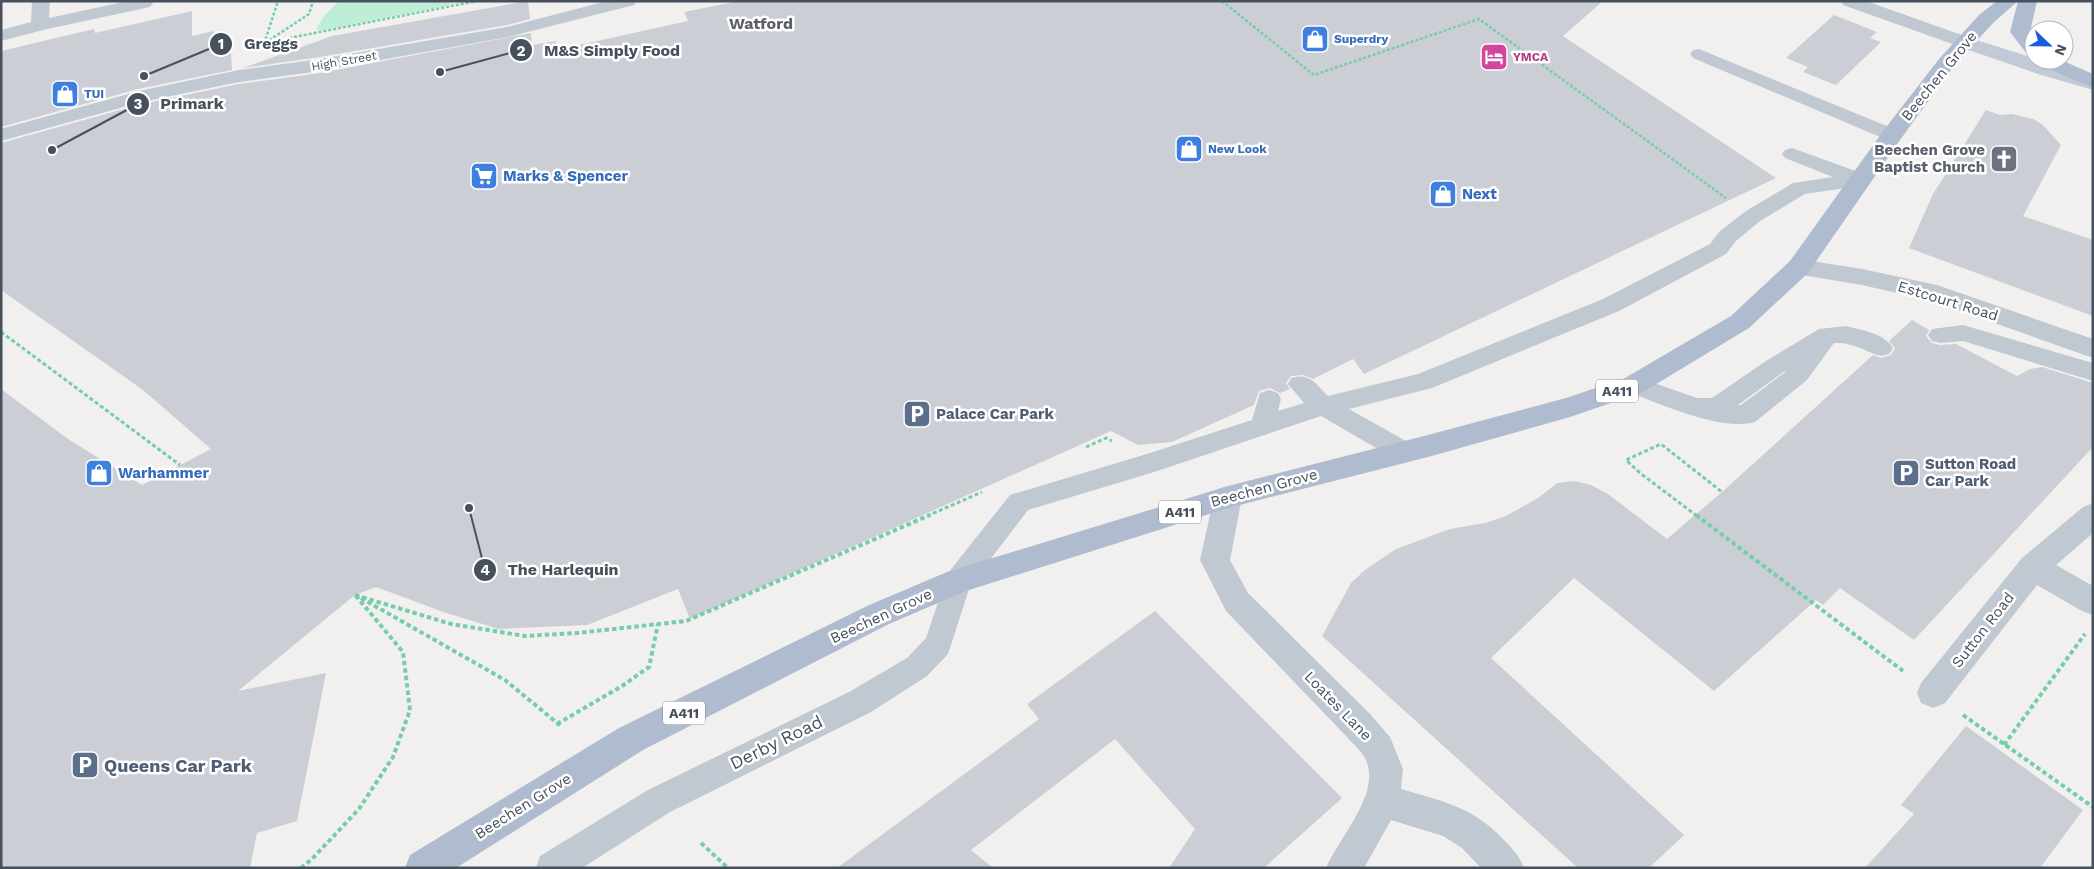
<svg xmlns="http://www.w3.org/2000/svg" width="2094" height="869" font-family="'Work Sans',sans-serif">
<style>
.green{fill:#beefd6}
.building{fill:#cbced5}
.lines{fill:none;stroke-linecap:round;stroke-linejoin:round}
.path-far2{stroke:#76cdac;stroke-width:2.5;stroke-dasharray:3 2;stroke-linecap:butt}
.path-far1{stroke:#76cdac;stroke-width:3;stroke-dasharray:4 2.5;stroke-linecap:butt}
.path{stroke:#76cdac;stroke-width:4;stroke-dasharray:4.5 3;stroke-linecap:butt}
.lane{fill:#c0c8d1;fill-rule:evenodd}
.street{fill:#c0c8d1;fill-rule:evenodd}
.secondary{fill:#c2cad8;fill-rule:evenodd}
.primary{fill:#afbbce;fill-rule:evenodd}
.labels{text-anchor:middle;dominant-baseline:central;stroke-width:5;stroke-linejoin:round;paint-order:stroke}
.far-shop-label{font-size:12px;font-weight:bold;fill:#366cbe;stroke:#fff;text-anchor:start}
.far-hotel-label{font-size:12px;font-weight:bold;fill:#b23c85;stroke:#fff;text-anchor:start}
.far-street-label{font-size:12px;fill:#47505d;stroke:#fff}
.shield{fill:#fff;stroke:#7e848e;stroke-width:1}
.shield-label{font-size:14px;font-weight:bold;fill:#47505d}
.street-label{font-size:15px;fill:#47505d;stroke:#fff}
.worship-label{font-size:15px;font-weight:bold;fill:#5b616d;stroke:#fff;text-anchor:end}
.shop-label{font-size:15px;font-weight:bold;fill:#366cbe;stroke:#fff;text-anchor:start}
.service-label{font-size:15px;font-weight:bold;fill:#4e5e75;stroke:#fff;text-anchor:start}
.far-district-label{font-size:16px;font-weight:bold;fill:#5c5f64;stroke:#fff}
.near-street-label{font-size:18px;fill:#47505d;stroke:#fff}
.near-service-label{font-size:18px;font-weight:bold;fill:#4e5e75;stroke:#fff;text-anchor:start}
.leader{fill:none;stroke:#47505d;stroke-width:2}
.callout-dot{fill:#47505d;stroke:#fff;stroke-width:2}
.mark-label{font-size:15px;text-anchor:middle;font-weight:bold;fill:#fff}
.callout-label{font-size:16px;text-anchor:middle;font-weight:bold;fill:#47505d;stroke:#fff;stroke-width:5;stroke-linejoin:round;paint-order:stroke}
</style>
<rect width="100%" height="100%" fill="#f2f0ef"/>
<!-- green -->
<polygon class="green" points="339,1 436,1 456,4 324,30 316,30 324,16"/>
<!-- building -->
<g class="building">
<polygon points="528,1 530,19 507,25 320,57 243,68 332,36"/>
<polygon points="740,1 1603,1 1563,36 1776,178 1364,374 1353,359 1313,379 1303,375 1291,376 1286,383 1290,389 1280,393 1270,388 1259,391 1254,405 1172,442 1138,445 1111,431 690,619 678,589 587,625 499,629 446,613 376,587 355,595 238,691 326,673 297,821 257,833 250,868 1,868 1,389 68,439 142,485 211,449 143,390 1,290 1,143 142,104 239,84 320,73 531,33 532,45 556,41 556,50 688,21 684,12"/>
<polygon points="192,11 192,36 214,31 214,42 230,39 232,70 138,89 1,127 1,51 94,29 95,33"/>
<polygon points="1834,15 1877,32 1870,38 1881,42 1836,85 1803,72 1808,67 1786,58"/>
<polygon points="1986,110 2000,115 2012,114 2033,119 2042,124 2061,145 2023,216 2093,240 2093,316 1909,248 1933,194"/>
<polygon points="1912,320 1929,330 1926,336 1932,343 1940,345 1956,344 2017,376 2030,369 2042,367 2093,383 2093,447 1914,640 1840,588 1823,605 1816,600 1714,691 1574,578 1491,658 1684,835 1649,868 1578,868 1322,636 1351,583 1365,570 1396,549 1450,529 1485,523 1506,516 1538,498 1557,483 1574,481 1591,485 1608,494 1667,539 1722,492 1873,355 1881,358 1891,355 1895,348 1889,341"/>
<polygon points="1155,611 1342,798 1264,868 1169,868 1195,829 1115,739 971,850 993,868 837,868 1039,719 1027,704"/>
<polygon points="1966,726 2083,810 2040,868 1865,868 1914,814 1901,805"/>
</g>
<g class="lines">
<!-- path-far2 -->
<g class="path-far2">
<polyline points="1222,1 1314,75 1479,19 1726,198"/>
<polyline points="289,38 477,1"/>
<polyline points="265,43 309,14 313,1"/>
<polyline points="264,44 278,1"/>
</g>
<!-- path-far1 -->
<g class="path-far1">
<polyline points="1,332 180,465"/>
<polyline points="1086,447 1106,438 1112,441"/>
<polyline points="927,516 982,492"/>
<polyline points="1697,516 1640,473 1626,460 1661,444 1722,492"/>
</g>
<!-- path -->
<g class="path">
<polyline points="1696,515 1903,671"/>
<polyline points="355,595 451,624 525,636 577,633 686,621 930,515"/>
<polyline points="361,598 505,680 562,727"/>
<polyline points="1963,715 2093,807"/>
<polyline points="557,724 622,686 649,667 658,624"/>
<polyline points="2004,745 2085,634"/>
<polyline points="701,843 728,868"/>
<polyline points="301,868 312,859 359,809 393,757 410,710 403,652 356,596"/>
</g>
<!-- lane -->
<g class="lane">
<polygon points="32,1 50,1 49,18 128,1 151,1 153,3 150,7 43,30 1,41 1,30 31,22"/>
<polygon points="607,1 636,1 634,5 508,37 320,71 239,82 142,102 1,141 1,129 139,91 239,70 320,59 507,27"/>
<polygon points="1841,1 1866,1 1970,38 1973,42 1970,46 1964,47 1958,46 1843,5"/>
<polygon points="1699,49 1899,131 1902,135 1899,139 1892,141 1885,139 1693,58 1690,54 1693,50"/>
<path d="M1792 148 1864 174 1869 180 1866 185 1859 186 1805 194 1760 221 1736 241 1726 254 1619 311 1432 388 1349 409 1413 445 1417 452 1413 459 1404 462 1395 459 1321 416 1151 473 1028 510 970 586 948 654 927 676 871 712 670 812 582 868H536L540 856 648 790 849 692 907 658 926 638 948 573 1010 495 1150 453 1252 420 1260 393 1269 390 1278 393 1281 399 1278 411 1304 403 1288 384 1291 378C1309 372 1316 384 1328 396L1418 374 1603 299 1710 244 1720 231 1746 211 1793 183 1833 177 1785 158 1782 154 1785 150Z"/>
<polygon points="1963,325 2093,363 2093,381 1963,341 1940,343 1932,341 1928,335 1932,329"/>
<path d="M1846 326C1861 330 1884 333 1893 348L1889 354 1881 356C1863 351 1854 342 1834 343L1807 380 1755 422C1721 432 1659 403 1625 391L1622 385 1625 379 1634 376 1697 398H1712L1766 361 1819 329ZM1788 370 1741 405H1738L1782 373Z"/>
</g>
<!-- street -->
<g class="street">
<polygon points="1799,259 1862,269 1937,285 2093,339 2093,358 1932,301 1862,285 1790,273 1787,267 1790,261"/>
<path d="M1228 486 1238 489 1242 497 1230 560 1248 593 1370 714 1390 737 1403 769 1401 789C1442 801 1470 806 1501 837 1511 847 1519 855 1524 868H1481L1462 848 1443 836 1391 820 1364 868H1326C1339 837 1381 794 1366 760 1362 751 1352 743 1346 736L1226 611 1200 560 1214 497 1218 489Z"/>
<polygon points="2093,503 2093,533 2056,565 2093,586 2093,615 2082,611 2037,585 1945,703 1933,708 1921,703 1917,693 1921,683 2022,558 2083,507"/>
</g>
<!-- secondary -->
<polygon class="secondary" points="1964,36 2093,77 2093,90 2038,74 1957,46 1954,42 1957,38"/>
<!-- primary -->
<g class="primary">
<polygon points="1997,1 2018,1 1993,23 1953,67 1900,140 1808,273 1749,328 1643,392 1570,417 1428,457 1228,508 966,591 889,624 643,750 456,868 405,868 410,855 619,728 867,606 947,572 1228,486 1428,435 1566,398 1625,378 1731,316 1790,261 1884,130 1939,59 1979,15"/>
<polygon points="2018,1 2037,1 2030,32 2034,38 2034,56 2027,54 2010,32"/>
<polygon points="2035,60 2061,60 2093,74 2093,88 2038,64"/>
</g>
</g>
<!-- icons -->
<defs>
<g id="shop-square" transform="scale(1.4375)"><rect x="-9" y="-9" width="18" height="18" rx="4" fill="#3f7fe0" stroke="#fff"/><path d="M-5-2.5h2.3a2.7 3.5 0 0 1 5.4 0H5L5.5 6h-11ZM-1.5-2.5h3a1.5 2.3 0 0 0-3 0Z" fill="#fff"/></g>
<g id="hotel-square" transform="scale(1.4375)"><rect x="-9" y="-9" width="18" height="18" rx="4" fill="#d1479c" stroke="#fff"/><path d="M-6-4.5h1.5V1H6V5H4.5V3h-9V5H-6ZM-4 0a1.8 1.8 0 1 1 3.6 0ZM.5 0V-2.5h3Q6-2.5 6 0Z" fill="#fff"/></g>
<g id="church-square" transform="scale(1.4375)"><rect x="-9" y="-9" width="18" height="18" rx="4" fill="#6b7280" stroke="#fff"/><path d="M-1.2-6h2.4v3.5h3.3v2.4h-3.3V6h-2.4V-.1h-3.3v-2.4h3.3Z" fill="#fff"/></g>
<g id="supermarket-square" transform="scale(1.4375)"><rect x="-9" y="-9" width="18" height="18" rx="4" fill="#3f7fe0" stroke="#fff"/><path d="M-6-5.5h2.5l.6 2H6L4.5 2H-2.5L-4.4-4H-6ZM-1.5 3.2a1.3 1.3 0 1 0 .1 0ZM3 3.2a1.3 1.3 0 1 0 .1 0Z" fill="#fff"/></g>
<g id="parking-square" transform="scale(1.4375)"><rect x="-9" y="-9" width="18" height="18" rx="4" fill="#5c6f8a" stroke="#fff"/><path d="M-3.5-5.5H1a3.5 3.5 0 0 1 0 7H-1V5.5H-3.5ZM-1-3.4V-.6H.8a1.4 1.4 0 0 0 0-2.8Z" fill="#fff"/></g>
</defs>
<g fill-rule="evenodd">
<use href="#shop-square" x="1315" y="39"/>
<use href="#hotel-square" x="1494" y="57"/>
<use href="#shop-square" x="65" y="94"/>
<use href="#shop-square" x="1189" y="149"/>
<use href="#church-square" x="2004" y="159"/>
<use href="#supermarket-square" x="484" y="176"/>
<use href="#shop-square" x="1443" y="194"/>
<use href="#parking-square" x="917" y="414"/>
<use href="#shop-square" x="99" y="473"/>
<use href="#parking-square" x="1906" y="473"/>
<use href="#parking-square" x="85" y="765"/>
</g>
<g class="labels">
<!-- far-shop labels -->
<g class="far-shop-label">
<text x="1334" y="39">Superdry</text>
<text x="84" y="94">TUI</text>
<text x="1208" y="149">New Look</text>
</g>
<!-- far-hotel labels -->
<g class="far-hotel-label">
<text x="1513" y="57">YMCA</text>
</g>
<!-- far-street labels -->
<g class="far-street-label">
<text transform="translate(344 61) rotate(-10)">High Street</text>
</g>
<!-- shield labels -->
<g class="shield">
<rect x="1596" y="379.5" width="42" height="23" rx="4"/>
<rect x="1159" y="500.5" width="42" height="23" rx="4"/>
<rect x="663" y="701.5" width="42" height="23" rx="4"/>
</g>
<g class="shield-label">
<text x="1617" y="391">A411</text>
<text x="1180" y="512">A411</text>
<text x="684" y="713">A411</text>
</g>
<!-- street labels -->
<g class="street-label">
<text transform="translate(1939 76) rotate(-51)">Beechen Grove</text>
<text transform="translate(1948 301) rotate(17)">Estcourt Road</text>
<text transform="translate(1264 488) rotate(-15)">Beechen Grove</text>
<text transform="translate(881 616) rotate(-25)">Beechen Grove</text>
<text transform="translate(1983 630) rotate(-52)">Sutton Road</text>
<text transform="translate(1338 706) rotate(46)">Loates Lane</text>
<text transform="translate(523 806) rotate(-32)">Beechen Grove</text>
</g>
<!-- worship labels -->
<g class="worship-label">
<text x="1985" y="150">Beechen Grove<tspan x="1985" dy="17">Baptist Church</tspan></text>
</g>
<!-- shop labels -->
<g class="shop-label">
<text x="503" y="176">Marks &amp; Spencer</text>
<text x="1462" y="194">Next</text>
<text x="118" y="473">Warhammer</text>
</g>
<!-- service labels -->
<g class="service-label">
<text x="936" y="414">Palace Car Park</text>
<text x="1925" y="464">Sutton Road<tspan x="1925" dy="17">Car Park</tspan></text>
</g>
<!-- far-district labels -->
<g class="far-district-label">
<text x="761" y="23">Watford</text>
</g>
<!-- near-street labels -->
<g class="near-street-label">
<text transform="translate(776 742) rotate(-26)">Derby Road</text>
</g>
<!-- near-service labels -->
<g class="near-service-label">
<text x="104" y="765">Queens Car Park</text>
</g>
</g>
<!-- callouts -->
<path class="leader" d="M144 76L221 44M440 72L521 50M52 150L138 104M469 508L485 570"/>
<g class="callout-dot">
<circle cx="144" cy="76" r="5"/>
<circle cx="440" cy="72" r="5"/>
<circle cx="52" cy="150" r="5"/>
<circle cx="469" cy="508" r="5"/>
<circle cx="221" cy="44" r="12"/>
<circle cx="521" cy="50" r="12"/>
<circle cx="138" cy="104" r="12"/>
<circle cx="485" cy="570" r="12"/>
</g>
<g class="mark-label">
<text x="221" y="49">1</text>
<text x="521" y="56">2</text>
<text x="138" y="109">3</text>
<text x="485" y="575">4</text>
</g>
<g class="callout-label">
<text x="271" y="49">Greggs</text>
<text x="612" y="56">M&amp;S Simply Food</text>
<text x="192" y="109">Primark</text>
<text x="563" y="575">The Harlequin</text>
</g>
<!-- border -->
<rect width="2094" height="869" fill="none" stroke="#47505d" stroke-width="5"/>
<!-- north arrow -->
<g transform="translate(2049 45) rotate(112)"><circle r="24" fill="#ffffff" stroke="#b5b9be"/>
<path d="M0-4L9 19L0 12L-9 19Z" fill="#1a5be1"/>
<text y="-8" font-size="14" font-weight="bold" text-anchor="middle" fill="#47505d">N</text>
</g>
</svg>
